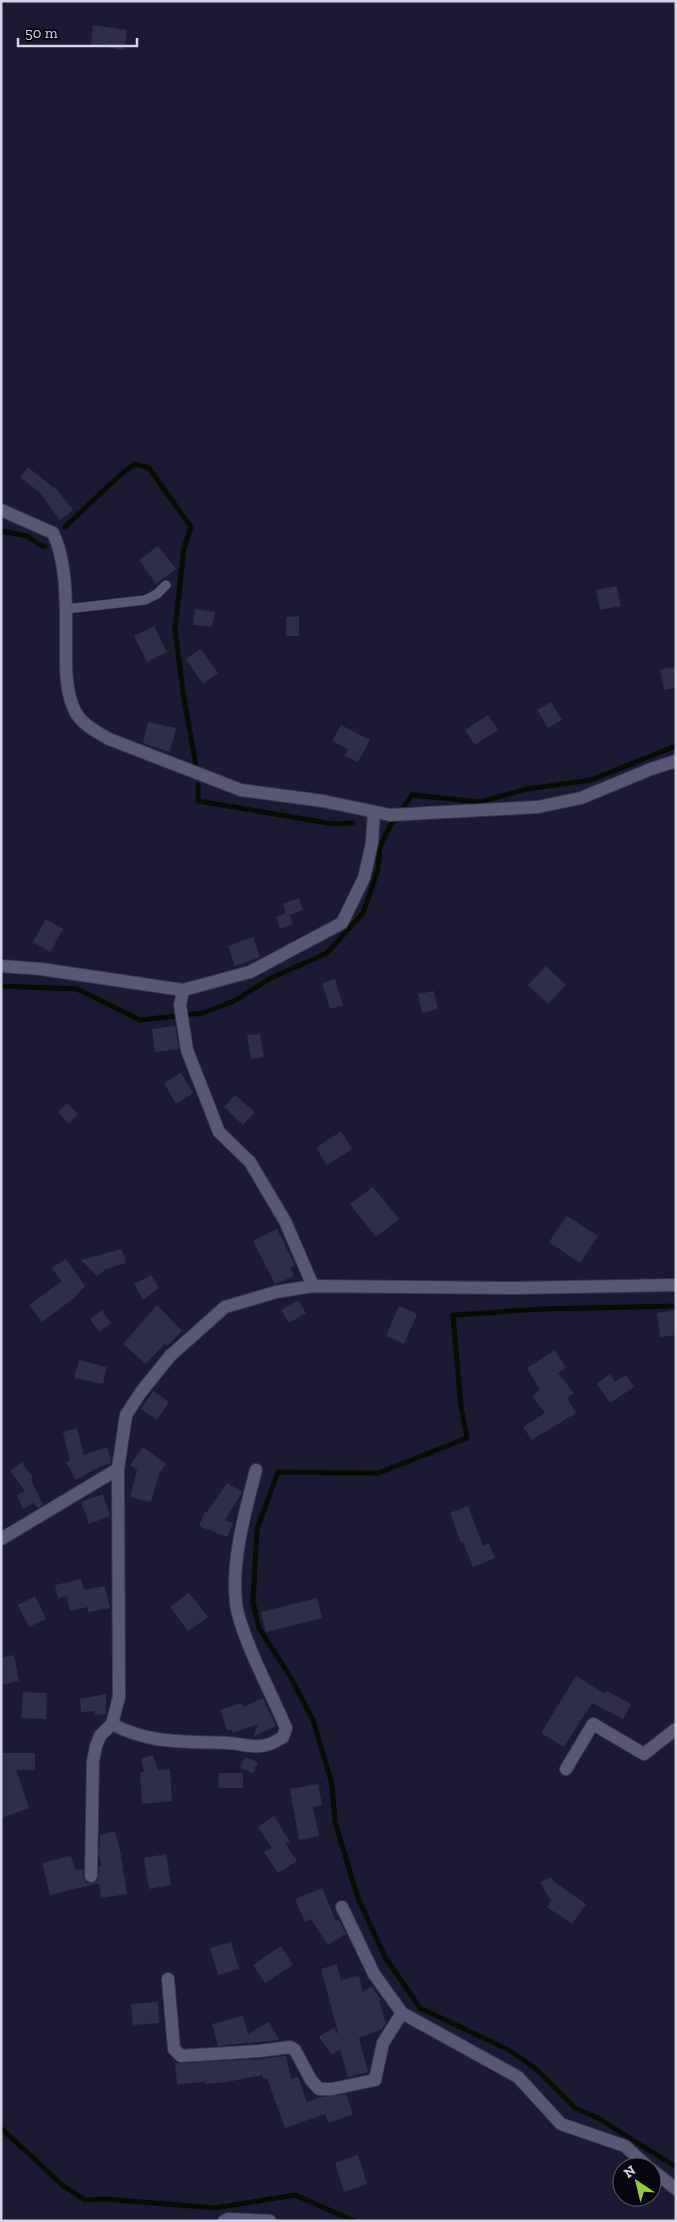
<svg xmlns="http://www.w3.org/2000/svg" width="677" height="2222" font-family="'Zilla Slab',serif">
<style>
.lines{fill:none;stroke-linecap:round;stroke-linejoin:round}
.stream{stroke:#050e00;stroke-width:5}
.building{fill:#2f2e48}
.lane-casing{stroke:#38364a;stroke-width:10}
.street-casing{stroke:#38364a;stroke-width:14}
.lane{stroke:#585874;stroke-width:9}
.street{stroke:#585874;stroke-width:12}
</style>
<rect width="100%" height="100%" fill="#1c1a32"/>
<g class="lines">
<!-- stream -->
<g class="stream">
<polyline points="65,527 120,475 135,464 149,468 191,527 184,548 175,629 183,693 196,766"/>
<polyline points="1,531 27,536 43,547 45,546"/>
<polyline points="198,785 198,801 334,824 353,823"/>
<polyline points="1,986 77,989 140,1020 203,1013 234,1001 269,979 327,953 363,913 378,870 380,847 390,826 412,795 480,802 527,789 591,780 676,746"/>
<polyline points="676,1306 543,1309 453,1315 461,1407 467,1438 379,1473 278,1472 257,1529 253,1602 259,1628 291,1678 313,1720 332,1784 335,1822 358,1898 385,1957 420,2008 509,2050 535,2068 575,2108 598,2118 676,2167"/>
<polyline points="1,2128 62,2185 85,2200 106,2199 215,2208 295,2195 354,2221"/>
</g>
</g>
<!-- building -->
<g class="building">
<polygon points="93,25 127,30 124,50 91,45"/>
<polygon points="28,467 54,488 55,487 73,510 60,520 39,492 20,477"/>
<polygon points="158,546 176,569 156,584 139,560"/>
<polygon points="617,586 621,606 600,610 596,590"/>
<polygon points="195,609 215,612 212,627 193,625"/>
<polygon points="299,616 299,636 286,636 286,617"/>
<polygon points="154,626 167,652 147,662 134,636"/>
<polygon points="201,649 218,673 203,684 186,659"/>
<polygon points="676,667 676,688 664,690 660,669"/>
<polygon points="551,702 562,720 548,728 537,710"/>
<polygon points="488,715 498,730 475,745 465,730"/>
<polygon points="148,722 176,728 170,752 143,743"/>
<polygon points="341,725 370,740 358,762 345,756 348,749 332,741"/>
<polygon points="299,898 303,910 290,915 293,924 280,929 276,917 286,913 283,904"/>
<polygon points="46,919 63,929 50,952 33,942"/>
<polygon points="253,937 260,957 235,966 228,946"/>
<polygon points="546,966 566,985 548,1004 528,985"/>
<polygon points="335,979 343,1005 330,1009 322,983"/>
<polygon points="434,991 438,1009 422,1013 418,994"/>
<polygon points="175,1026 179,1049 155,1052 152,1029"/>
<polygon points="260,1034 264,1057 251,1059 247,1035"/>
<polygon points="181,1073 193,1093 176,1104 164,1083"/>
<polygon points="235,1095 255,1112 243,1125 224,1107"/>
<polygon points="67,1103 78,1114 69,1124 58,1112"/>
<polygon points="341,1131 352,1149 327,1165 316,1148"/>
<polygon points="373,1187 399,1219 376,1237 350,1204"/>
<polygon points="567,1216 598,1236 580,1263 549,1242"/>
<polygon points="277,1229 295,1265 290,1268 294,1276 275,1284 253,1241"/>
<polygon points="122,1249 126,1263 106,1269 97,1276 81,1260"/>
<polygon points="66,1259 85,1286 73,1299 42,1322 29,1305 62,1281 51,1268"/>
<polygon points="151,1275 159,1288 143,1300 134,1284"/>
<polygon points="298,1300 306,1313 289,1323 281,1310"/>
<polygon points="157,1305 182,1331 167,1346 164,1344 146,1364 123,1344"/>
<polygon points="399,1306 417,1314 404,1344 386,1336"/>
<polygon points="102,1310 111,1323 99,1332 90,1319"/>
<polygon points="676,1310 676,1335 660,1337 657,1313"/>
<polygon points="555,1350 566,1368 558,1373 574,1393 567,1398 576,1413 532,1440 523,1427 545,1413 532,1396 540,1390 527,1368"/>
<polygon points="79,1360 107,1367 103,1384 74,1378"/>
<polygon points="610,1374 615,1382 626,1375 634,1387 610,1403 597,1384"/>
<polygon points="153,1391 169,1402 157,1420 141,1409"/>
<polygon points="77,1428 84,1455 107,1447 111,1460 111,1463 99,1467 76,1480 66,1462 70,1460 63,1432"/>
<polygon points="143,1447 166,1464 159,1474 151,1502 130,1497 137,1470 130,1465"/>
<polygon points="22,1462 33,1478 31,1480 43,1505 38,1508 34,1503 23,1509 17,1495 25,1491 10,1471"/>
<polygon points="227,1483 242,1492 225,1520 233,1523 227,1537 199,1526 205,1512 207,1512"/>
<polygon points="103,1494 110,1516 89,1524 81,1502"/>
<polygon points="468,1506 483,1546 489,1543 495,1558 473,1567 463,1542 461,1543 450,1513"/>
<polygon points="81,1579 84,1590 105,1586 110,1608 88,1612 88,1607 70,1611 67,1596 58,1598 55,1585"/>
<polygon points="189,1593 208,1617 188,1631 170,1607"/>
<polygon points="35,1596 46,1619 29,1627 18,1605"/>
<polygon points="317,1598 322,1618 266,1632 261,1612"/>
<polygon points="14,1655 19,1681 1,1685 1,1658"/>
<polygon points="576,1676 605,1694 607,1691 631,1704 623,1719 592,1703 564,1747 541,1733"/>
<polygon points="23,1692 47,1693 46,1719 21,1718"/>
<polygon points="106,1694 106,1714 95,1715 95,1711 81,1712 80,1699"/>
<polygon points="263,1698 276,1726 253,1737 258,1724 232,1733 232,1730 227,1730 220,1710 241,1703 243,1707"/>
<polygon points="1,1753 35,1753 35,1770 16,1770 29,1808 1,1818"/>
<polygon points="153,1755 158,1770 170,1769 172,1801 142,1804 140,1772 144,1772 141,1759"/>
<polygon points="245,1757 258,1762 253,1773 240,1768"/>
<polygon points="219,1773 243,1773 243,1788 218,1788"/>
<polygon points="318,1784 322,1805 313,1807 319,1836 299,1840 290,1789"/>
<polygon points="274,1816 290,1842 285,1843 297,1861 278,1873 264,1852 272,1848 258,1827"/>
<polygon points="115,1831 121,1855 127,1894 101,1898 99,1883 50,1895 42,1863 71,1856 75,1870 83,1869 84,1880 87,1883 94,1883 98,1880 99,1867 102,1866 99,1856 100,1835"/>
<polygon points="166,1854 171,1885 149,1889 144,1858"/>
<polygon points="551,1877 553,1881 586,1904 572,1924 547,1907 551,1901 540,1882"/>
<polygon points="322,1888 336,1921 338,1919 346,1934 328,1945 311,1919 305,1922 295,1899"/>
<polygon points="231,1942 239,1969 218,1975 210,1948"/>
<polygon points="281,1946 293,1965 265,1983 253,1965"/>
<polygon points="337,1964 341,1980 359,1976 363,1992 372,1986 381,2000 379,2001 386,2023 382,2029 359,2038 368,2072 348,2077 340,2049 332,2055 319,2037 334,2027 339,2036 321,1969"/>
<polygon points="158,2002 159,2023 133,2025 131,2004"/>
<polygon points="243,2016 248,2034 269,2022 279,2040 218,2046 212,2024"/>
<polygon points="286,2056 291,2079 298,2077 307,2102 320,2097 346,2094 353,2114 328,2123 325,2114 285,2128 267,2078 263,2079 263,2075 227,2082 205,2084 205,2082 177,2084 175,2063 260,2059"/>
<polygon points="358,2155 367,2184 344,2192 335,2163"/>
</g>
<g class="lines">
<!-- lane casing -->
<g class="lane-casing">
<polyline id="lane" points="66,609 145,600 157,594 166,585"/>
</g>
<!-- street casing -->
<g class="street-casing">
<g id="street">
<path d="M1 510 53 533C68 564 66 612 66 646 66 668 65 693 76 713 83 725 97 732 109 739L241 790 323 801 390 815 538 807 581 798 651 769 676 761"/>
<polyline points="1,966 41,969 183,990 250,972 342,923 364,878 372,843 374,812"/>
<polyline points="183,990 180,1005 187,1050 219,1132 250,1162 285,1221 313,1286"/>
<polyline points="1,1539 118,1469 126,1415 141,1392 170,1356 225,1307 276,1292 313,1286 514,1288 676,1285"/>
<path d="M112 1724C152 1745 186 1741 228 1743 239 1743 255 1749 266 1745 272 1744 278 1740 283 1737L286 1728C270 1690 249 1653 238 1614 228 1572 245 1511 256 1470"/>
<polyline points="566,1769 593,1724 644,1754 676,1729"/>
<polyline points="91,1876 93,1761 96,1746 100,1736 112,1724 119,1697 118,1469"/>
<polyline points="342,1907 374,1974 402,2013 518,2077 561,2124 625,2146 648,2167"/>
<polyline points="168,1979 174,2049 181,2056 259,2051 290,2047 295,2050 311,2080 319,2089 332,2089 375,2080 383,2043 402,2013"/>
<polyline points="652,2170 676,2189"/>
<polyline points="224,2221 228,2219 270,2221"/>
</g>
</g>
<!-- lane -->
<use href="#lane" class="lane"/>
<!-- street -->
<use href="#street" class="street"/>
</g>
<!-- border -->
<rect width="677" height="2222" fill="none" stroke="#d4d4e5" stroke-width="5"/>
<!-- north arrow -->
<g transform="translate(637 2182) rotate(325)"><circle r="24" fill="#070610" stroke="#595865"/>
<path d="M0-4L9 19L0 12L-9 19Z" fill="#96cc39"/>
<text y="-8" font-size="14" font-weight="bold" text-anchor="middle" fill="#d4d4e5">N</text>
</g>
<!-- scale -->
<path d="M18 38v8h119v-8" fill="none" stroke="#d4d4e5" stroke-width="2.5"/>
<text x="25" y="38" font-size="15" fill="#d4d4e5" stroke="#070610" stroke-width="4" paint-order="stroke">50 m</text>
</svg>
